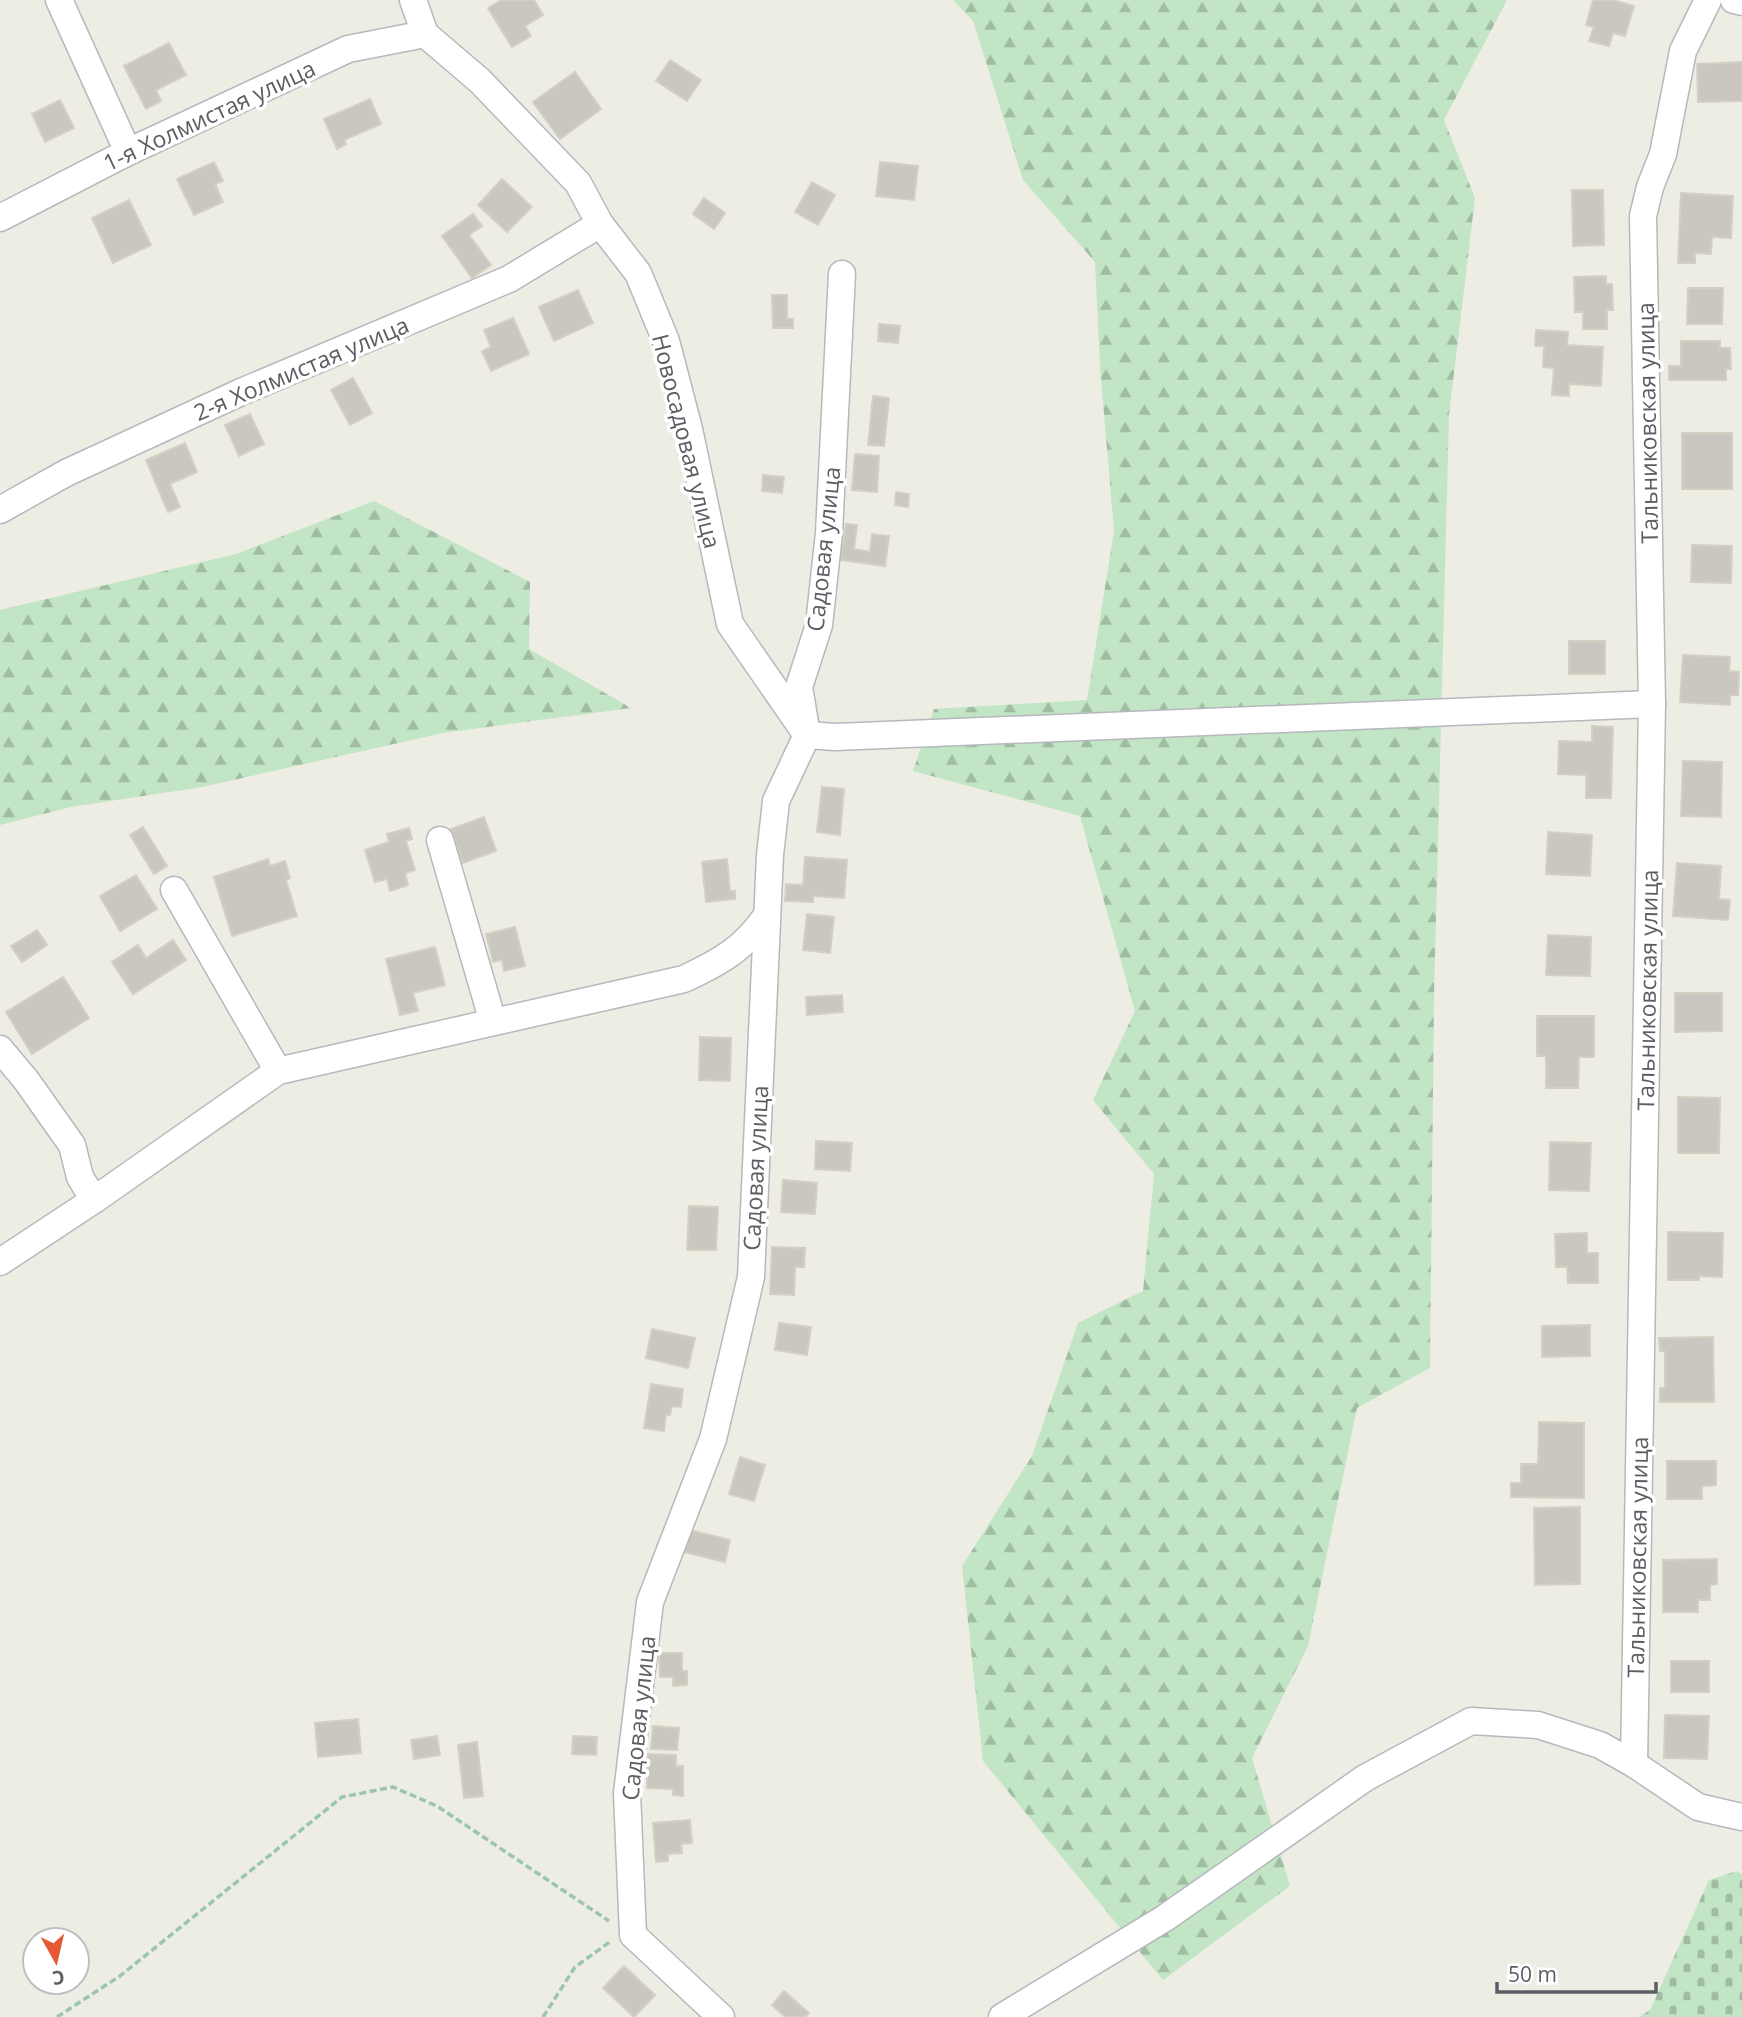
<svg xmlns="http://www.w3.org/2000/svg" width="1742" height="2017" font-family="'Open Sans',sans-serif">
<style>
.forest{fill:url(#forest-firs)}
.cemetery{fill:url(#cemetery-stones)}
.building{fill:#cac7c1;stroke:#d3d0c2;stroke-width:2}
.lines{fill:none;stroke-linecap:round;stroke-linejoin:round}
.minor-casing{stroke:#b6b8be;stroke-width:29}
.path{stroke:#9ac6ac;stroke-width:3.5;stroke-dasharray:7 3.5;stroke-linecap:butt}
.minor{stroke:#fff;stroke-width:26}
.labels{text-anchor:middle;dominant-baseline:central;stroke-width:7;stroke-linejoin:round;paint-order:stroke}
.street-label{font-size:23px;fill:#5c5e64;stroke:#fff}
</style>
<defs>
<pattern id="forest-firs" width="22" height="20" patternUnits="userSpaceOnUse" patternTransform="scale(1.75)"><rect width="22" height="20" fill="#c1e5c5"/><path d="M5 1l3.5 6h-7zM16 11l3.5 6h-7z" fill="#a0bda4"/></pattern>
<pattern id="cemetery-stones" width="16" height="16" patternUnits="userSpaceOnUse" patternTransform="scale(1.75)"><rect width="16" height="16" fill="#c1e5c5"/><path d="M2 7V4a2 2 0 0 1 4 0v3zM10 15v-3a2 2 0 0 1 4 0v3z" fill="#a0bda4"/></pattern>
</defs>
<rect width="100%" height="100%" fill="#eeede4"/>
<!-- forest -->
<g class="forest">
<polygon points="953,0 1507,0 1444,120 1475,198 1449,415 1434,997 1430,1368 1357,1408 1308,1646 1252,1758 1290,1886 1163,1980 983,1761 962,1566 1032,1456 1078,1323 1143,1291 1154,1174 1093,1100 1135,1011 1080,816 913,771 934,709 1087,700 1114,531 1100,367 1095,262 1023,180 973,21"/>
<polygon points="374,501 530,582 529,649 631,708 443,733 202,787 71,807 0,825 0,610 236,554"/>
</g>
<!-- cemetery -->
<polygon class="cemetery" points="1737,1871 1742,1874 1742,2017 1639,2017 1650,2010 1709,1880"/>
<!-- building -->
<g class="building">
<polygon points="502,0 534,0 543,15 525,26 531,36 512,47 488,8"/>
<polygon points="1593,0 1612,0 1634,6 1625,36 1613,33 1609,46 1589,41 1594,27 1586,25"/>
<polygon points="169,43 186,75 156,90 161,101 146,109 124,66"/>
<polygon points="670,60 701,80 687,101 656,81"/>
<polygon points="1742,62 1742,101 1698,102 1697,64"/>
<polygon points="575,72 601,109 560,139 533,102"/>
<polygon points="370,99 381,124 344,140 346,144 337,149 324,119"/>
<polygon points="60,100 74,128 45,142 32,114"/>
<polygon points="214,162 223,181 215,184 223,202 194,215 177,179"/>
<polygon points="880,162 918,166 914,200 876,196"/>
<polygon points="502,179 532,207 507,232 478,205"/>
<polygon points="812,182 835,195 818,225 795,212"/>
<polygon points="1572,190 1603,190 1604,245 1573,246"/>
<polygon points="1681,193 1733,196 1731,238 1712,237 1711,254 1695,253 1695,263 1678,263"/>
<polygon points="704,198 725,213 714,229 693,214"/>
<polygon points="129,200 151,245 113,263 92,218"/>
<polygon points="473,214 482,226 469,235 491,265 472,278 442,236"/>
<polygon points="1606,276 1606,284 1612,284 1613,310 1607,310 1607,329 1583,329 1583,312 1575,312 1574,277"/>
<polygon points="1688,288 1723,288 1722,324 1687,324"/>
<polygon points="578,290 593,323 554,341 539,307"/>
<polygon points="772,295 787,295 787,319 793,319 793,328 773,328"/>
<polygon points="513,318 529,354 491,371 482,351 491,347 484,330"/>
<polygon points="879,324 900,326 898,343 878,341"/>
<polygon points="1536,330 1568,332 1567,345 1603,347 1601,386 1569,384 1569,396 1552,395 1554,368 1543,367 1544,346 1535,346"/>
<polygon points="1681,341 1720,341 1720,348 1730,348 1731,369 1726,369 1726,380 1669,380 1669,366 1681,366"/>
<polygon points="353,378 372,413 350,425 331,390"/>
<polygon points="873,396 889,398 884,446 868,445"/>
<polygon points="250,414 264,444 239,456 225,425"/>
<rect x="1682" y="433" width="50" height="56"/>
<polygon points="185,443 197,472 170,484 180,507 168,512 146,460"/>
<polygon points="855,454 879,456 877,492 852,490"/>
<polygon points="763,475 784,477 782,493 762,491"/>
<polygon points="896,492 909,494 908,507 895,505"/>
<polygon points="846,524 857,525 854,549 870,552 872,534 889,536 885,566 841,560"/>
<polygon points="1692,545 1732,546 1731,583 1691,582"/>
<rect x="1569" y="641" width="36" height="33"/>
<polygon points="1683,655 1730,657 1729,671 1739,672 1738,695 1730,695 1730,705 1680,702"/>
<polygon points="1592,726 1613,727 1611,798 1586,798 1586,775 1558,774 1559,741 1592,742"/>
<polygon points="1683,761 1722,762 1721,817 1681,816"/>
<polygon points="822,787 844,789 840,835 817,832"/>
<polygon points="484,817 496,851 463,863 451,829"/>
<polygon points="143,827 167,866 154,874 130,835"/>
<polygon points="409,828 412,839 406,841 415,870 405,873 408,885 390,891 387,879 375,882 365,850 389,842 387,834"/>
<polygon points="1548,832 1592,835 1590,876 1546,874"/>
<polygon points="805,857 847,860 844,898 813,896 813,902 785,901 786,884 803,885"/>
<polygon points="268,859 270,866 285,861 290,878 286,880 297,916 232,936 214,877"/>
<polygon points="727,859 730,891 735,891 735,899 706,902 702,862"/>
<polygon points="1677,863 1721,866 1719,899 1730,900 1728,920 1673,916"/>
<polygon points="136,875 157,909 120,931 100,896"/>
<polygon points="807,914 834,917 830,953 803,950"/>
<polygon points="515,927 525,966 504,971 502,960 493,962 486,934"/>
<polygon points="37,930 47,945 22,962 11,946"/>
<polygon points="1548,935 1591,937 1590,976 1546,975"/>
<polygon points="173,940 186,960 133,994 112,962 138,945 146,958"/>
<polygon points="435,947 445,985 413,993 418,1011 400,1015 386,959"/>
<polygon points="63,977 89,1018 32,1054 6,1012"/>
<polygon points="1675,993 1722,993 1722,1031 1675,1032"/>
<polygon points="842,995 843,1012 807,1015 806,997"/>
<polygon points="1537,1016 1594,1016 1594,1057 1579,1057 1578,1088 1546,1088 1546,1056 1537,1056"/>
<polygon points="700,1037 731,1038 730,1081 699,1080"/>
<polygon points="1678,1097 1720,1098 1719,1153 1678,1153"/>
<polygon points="816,1141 852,1143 850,1171 815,1169"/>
<polygon points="1550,1142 1591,1143 1589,1191 1549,1190"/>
<polygon points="783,1180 817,1183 815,1214 781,1212"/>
<polygon points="689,1206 718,1207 716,1250 687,1250"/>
<polygon points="1668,1232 1723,1233 1722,1277 1699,1276 1699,1280 1668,1280"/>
<polygon points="1587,1233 1587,1253 1598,1253 1598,1283 1568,1283 1567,1267 1556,1267 1555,1234"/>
<polygon points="772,1247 805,1248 804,1267 795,1267 794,1295 770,1294"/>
<polygon points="779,1323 811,1327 807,1355 775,1350"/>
<polygon points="1590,1325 1590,1356 1542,1357 1542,1326"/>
<polygon points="652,1329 695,1338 688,1368 646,1358"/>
<polygon points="1713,1337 1714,1402 1660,1402 1660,1388 1665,1388 1665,1351 1660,1351 1659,1338"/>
<polygon points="651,1384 683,1389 681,1407 672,1406 670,1415 666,1415 664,1431 644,1428"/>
<polygon points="1539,1422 1584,1423 1584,1498 1511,1497 1511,1483 1521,1483 1521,1464 1538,1464"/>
<polygon points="740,1457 765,1465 754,1501 729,1494"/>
<polygon points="1667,1461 1716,1461 1716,1485 1702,1486 1702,1499 1667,1499"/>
<polygon points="1580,1507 1580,1584 1535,1585 1534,1508"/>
<polygon points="690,1530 730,1540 725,1562 684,1552"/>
<polygon points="1717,1559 1717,1584 1710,1585 1710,1600 1698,1600 1698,1612 1663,1612 1663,1560"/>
<polygon points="659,1653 682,1653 682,1671 687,1671 687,1685 673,1686 673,1677 660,1677"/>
<rect x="1671" y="1661" width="38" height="31"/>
<polygon points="1665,1715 1709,1716 1707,1759 1664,1758"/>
<polygon points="358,1719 361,1753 318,1757 315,1723"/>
<polygon points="653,1726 679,1728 677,1750 651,1749"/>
<polygon points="437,1736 440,1755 414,1759 411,1740"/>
<polygon points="573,1736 597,1737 596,1755 572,1754"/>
<polygon points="477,1742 483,1796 464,1798 458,1745"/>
<polygon points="647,1754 676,1755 676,1766 683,1766 683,1796 673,1795 673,1789 647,1788"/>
<polygon points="690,1820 692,1843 681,1844 682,1853 668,1854 668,1861 656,1862 653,1823"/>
<polygon points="624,1966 655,1995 634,2017 603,1988"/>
<polygon points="784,1991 809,2013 805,2017 785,2017 772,2005"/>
</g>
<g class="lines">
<!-- minor casing -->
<g class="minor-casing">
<g id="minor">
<polyline points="59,0 128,152"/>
<polyline points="413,0 425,34 480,81 578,183 600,224 638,273 666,341 689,429 730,624 802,728"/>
<polyline points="1734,0 1742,2"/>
<polyline points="0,218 128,152 348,49 425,34"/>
<polyline points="0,510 66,473 241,392 509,279 600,224"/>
<polyline points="807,735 835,737 1652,704"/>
<polyline points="440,840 493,1022"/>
<polyline points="174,890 278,1071"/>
<polyline points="0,1049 26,1080 72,1145 80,1177 94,1200"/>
<path d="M0 1262 94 1200 278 1071 684 979C720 962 744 949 767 915"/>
<polyline points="1634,1764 1652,704 1643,216 1650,187 1663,154 1683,51 1708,0"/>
<polyline points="721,2017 633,1935 627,1793 650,1602 713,1439 751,1277 770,855 776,801 807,735 799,687 819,625 829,533 842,274"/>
<polyline points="1002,2017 1165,1918 1365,1778 1471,1721 1538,1725 1600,1745 1634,1764 1698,1807 1742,1817"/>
</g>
</g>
<!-- path -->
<g class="path">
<polyline points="57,2017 120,1976 342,1797 393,1787 437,1806 609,1921"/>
<polyline points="543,2017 575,1967 611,1941"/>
</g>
<!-- minor -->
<use href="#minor" class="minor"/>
</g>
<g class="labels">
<!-- street labels -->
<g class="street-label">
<text transform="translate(209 115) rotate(-25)">1-я Холмистая улица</text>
<text transform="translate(301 368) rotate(-23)">2-я Холмистая улица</text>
<text transform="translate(1647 423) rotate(-91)">Тальниковская улица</text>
<text transform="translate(687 441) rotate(76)">Новосадовая улица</text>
<text transform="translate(823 549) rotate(-84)">Садовая улица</text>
<text transform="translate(1647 990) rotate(-89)">Тальниковская улица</text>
<text transform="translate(755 1168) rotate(-87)">Садовая улица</text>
<text transform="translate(1637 1557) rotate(-89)">Тальниковская улица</text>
<text transform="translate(638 1718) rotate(-84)">Садовая улица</text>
</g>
</g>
<!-- north arrow -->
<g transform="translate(56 1961) rotate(172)"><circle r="33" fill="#ffffff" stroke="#bebfc1" stroke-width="2"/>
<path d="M0-5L12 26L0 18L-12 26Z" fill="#e55833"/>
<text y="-10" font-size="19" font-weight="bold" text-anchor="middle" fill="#5c5e64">С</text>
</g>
<!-- scale -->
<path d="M1497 1982v10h159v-10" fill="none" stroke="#5c5e64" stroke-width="3.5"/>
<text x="1508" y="1982" font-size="21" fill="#5c5e64" stroke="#ffffff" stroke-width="5" paint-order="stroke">50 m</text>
</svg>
